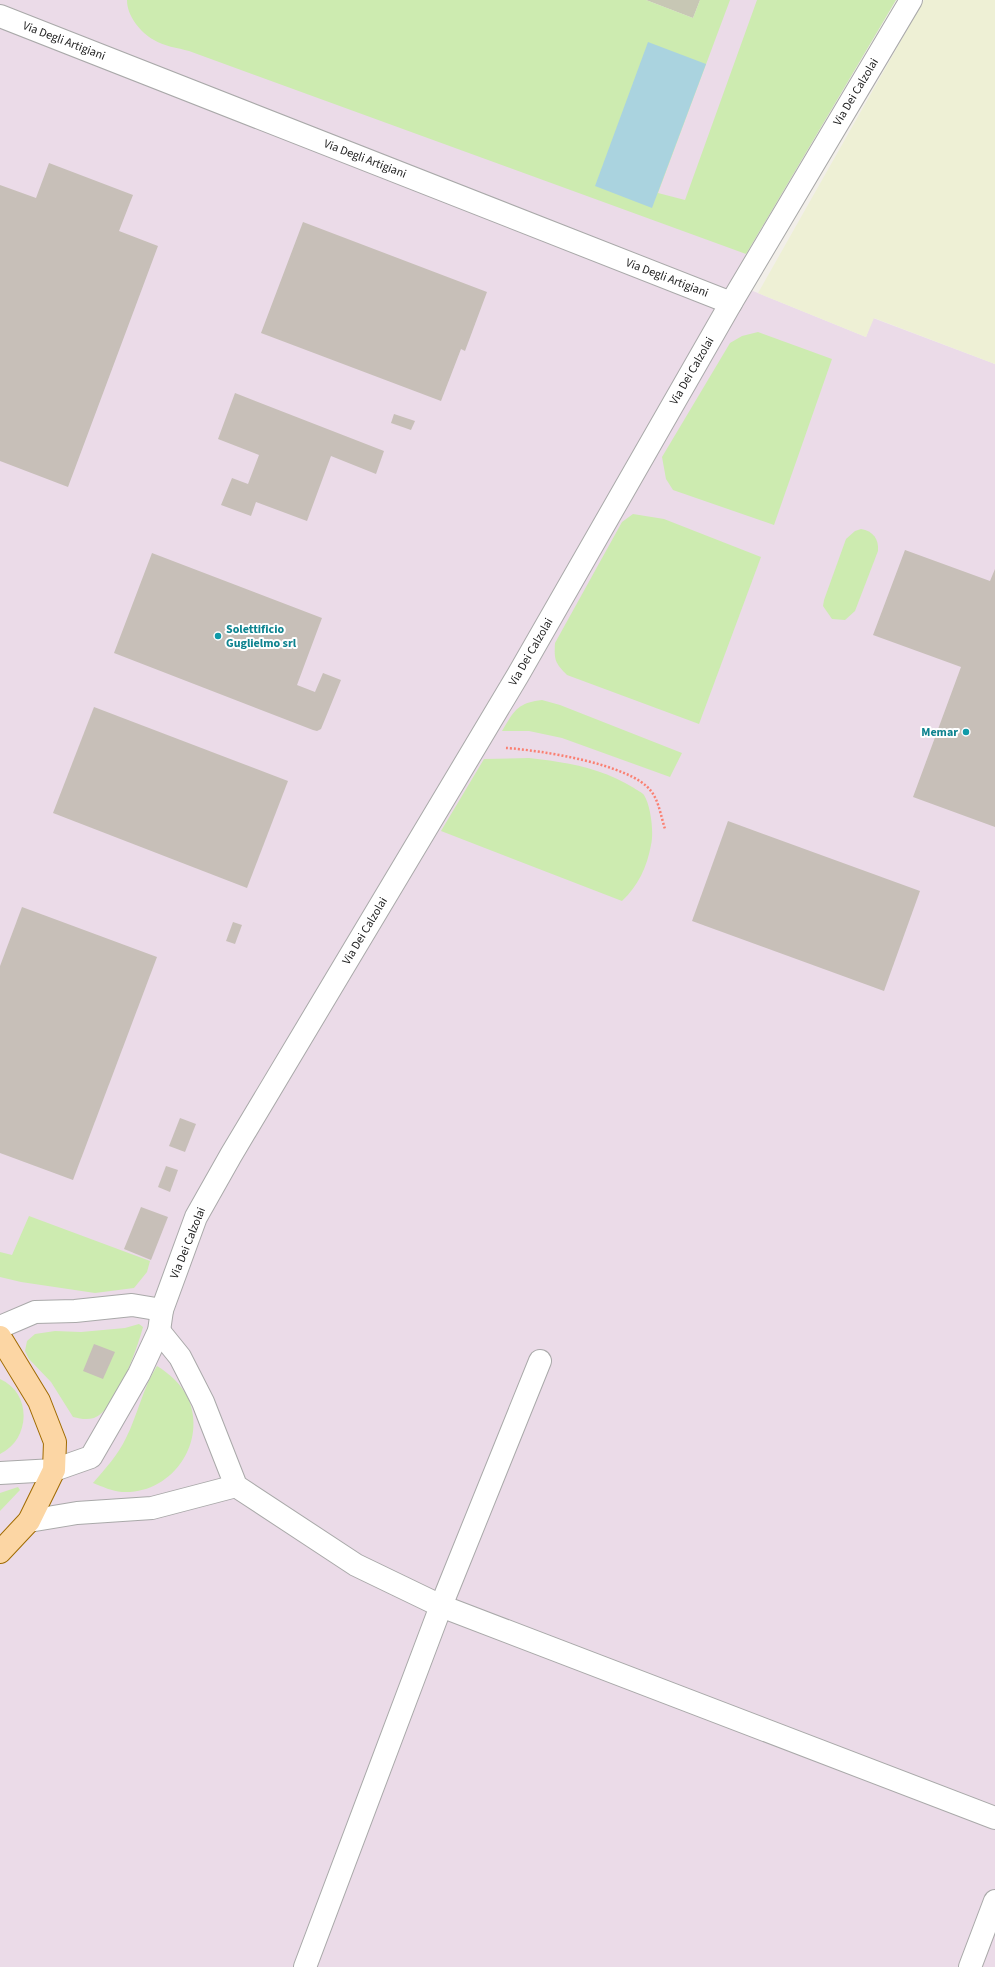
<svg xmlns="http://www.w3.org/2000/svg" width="995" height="1967" font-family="'Source Sans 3',sans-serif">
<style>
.industrial{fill:#ebdbe8}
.construction{fill:#c7c7b4}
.farmland{fill:#eef0d5}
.grass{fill:#cdebb0}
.water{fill:#aad3df}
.building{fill:#c7bfb8}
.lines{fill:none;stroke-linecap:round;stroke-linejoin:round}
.minor-casing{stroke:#a9a9a9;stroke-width:24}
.major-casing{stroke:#a06b00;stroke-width:24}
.path{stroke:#fa8072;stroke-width:2.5;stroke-dasharray:2 2;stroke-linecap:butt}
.minor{stroke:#fff;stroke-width:22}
.major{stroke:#fcd6a4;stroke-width:22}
.culture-dot{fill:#0f9aa8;stroke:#fff;stroke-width:1.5}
.labels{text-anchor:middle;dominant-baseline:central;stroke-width:4;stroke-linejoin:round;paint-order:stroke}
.street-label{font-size:12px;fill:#222;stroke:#fff}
.culture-label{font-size:12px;font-weight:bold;fill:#0d838f;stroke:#fff;text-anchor:start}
</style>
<rect width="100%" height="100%" fill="#f2efe9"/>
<!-- industrial -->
<polygon class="industrial" points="0,0 896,0 746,254 733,283 866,337 873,318 995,364 995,1967 0,1967"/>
<!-- construction -->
<polygon class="construction" points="646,0 700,0 693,18"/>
<!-- farmland -->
<polygon class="farmland" points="924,0 995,0 995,364 874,318 866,337 758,293"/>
<!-- grass -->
<g class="grass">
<path d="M127 0H646L693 18 700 0H730L658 193 685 200 757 0H896L746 254 189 51C178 48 163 46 154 40 140 32 127 16 127 0Z"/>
<polygon points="758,332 832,359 774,525 673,490 666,479 662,457 730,343 742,336"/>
<path d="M633 514 664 519 761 557 699 724 567 675C555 663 554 660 555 643L622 522Z"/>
<path d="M861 529C873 531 879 539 878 551L855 611 845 620 832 619 823 606 824 600 846 539 855 531Z"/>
<path d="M542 700 560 705 682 753 670 777 562 738 529 731H502C514 711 517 703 542 700Z"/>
<path d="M529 758C566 762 602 768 634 788 636 790 642 792 644 795 651 806 654 833 651 845 647 867 638 886 622 901L441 831 484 759Z"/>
<polygon points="29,1216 150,1261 147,1272 134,1288 95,1293 21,1282 0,1277 0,1252 12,1255"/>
<path d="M139 1324 143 1327C137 1349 116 1410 94 1418 87 1420 81 1419 73 1417L51 1382 29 1359 25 1351 27 1341 35 1334 55 1331 81 1332 125 1328Z"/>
<path d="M157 1366C170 1374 181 1384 188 1398 208 1443 171 1495 122 1492 112 1491 103 1487 93 1483 105 1469 118 1455 126 1438 138 1414 143 1387 157 1366Z"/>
<path d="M0 1379C32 1393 31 1439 0 1454Z"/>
<polygon points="18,1487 20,1490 0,1511 0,1493"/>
</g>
<!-- water -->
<polygon class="water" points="648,42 706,64 652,208 595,186"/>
<!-- building -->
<g class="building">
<polygon points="49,163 133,195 119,231 158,246 68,487 0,461 0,185 36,198"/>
<polygon points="303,222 487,292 465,351 461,349 441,401 261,333"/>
<polygon points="235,393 384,451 376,474 331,456 307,521 256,502 251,516 221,505 232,478 248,484 259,455 218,439"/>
<polygon points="394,414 415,421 411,430 391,423"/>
<polygon points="905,550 990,581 995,569 995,827 913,797 961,667 873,635"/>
<polygon points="152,553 322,618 297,685 315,692 323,673 341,680 321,729 317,731 313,730 114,653"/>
<polygon points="94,707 288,781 247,888 53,813"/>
<polygon points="728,821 920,891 884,991 692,921"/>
<polygon points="22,907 157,957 73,1180 0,1153 0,966"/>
<polygon points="233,922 242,925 235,944 226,941"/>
<polygon points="180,1118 196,1124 185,1152 169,1146"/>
<polygon points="166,1166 178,1170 170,1192 158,1187"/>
<polygon points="141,1207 168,1217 151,1260 124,1249"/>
<polygon points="94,1344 115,1352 103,1379 83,1371"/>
</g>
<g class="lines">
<!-- minor casing -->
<g class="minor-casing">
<g id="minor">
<polyline points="0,16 731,303"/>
<polyline points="0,1327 35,1312 75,1311 132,1305 162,1310"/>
<polyline points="159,1331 180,1357 203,1402 236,1486 356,1565 441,1606 995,1818"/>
<polyline points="0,1473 54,1470 91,1457 139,1374 159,1331 162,1310 196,1217 231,1155 518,675 731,303 911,0"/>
<polyline points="29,1521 77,1513 152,1508 236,1486"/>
<polyline points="305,1967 441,1606 540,1361"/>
<polyline points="970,1967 995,1901"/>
</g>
</g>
<!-- major casing -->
<g class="major-casing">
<polyline id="major" points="0,1337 39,1401 55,1442 54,1470 29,1521 0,1552"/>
</g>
<!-- path -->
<path class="path" d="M506 748C539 750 631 764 651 791 659 801 661 817 665 829"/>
<!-- minor -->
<use href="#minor" class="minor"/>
<!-- major -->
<use href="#major" class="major"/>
</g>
<!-- markers -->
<g class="culture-dot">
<circle cx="218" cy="636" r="4"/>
<circle cx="966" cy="732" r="4"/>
</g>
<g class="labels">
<!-- street labels -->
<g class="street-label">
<text transform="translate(64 41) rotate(21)">Via Degli Artigiani</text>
<text transform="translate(856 92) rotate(-59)">Via Dei Calzolai</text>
<text transform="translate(365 159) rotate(21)">Via Degli Artigiani</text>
<text transform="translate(667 278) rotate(21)">Via Degli Artigiani</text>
<text transform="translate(692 371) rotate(-60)">Via Dei Calzolai</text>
<text transform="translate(531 652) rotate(-60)">Via Dei Calzolai</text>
<text transform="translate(365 931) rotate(-59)">Via Dei Calzolai</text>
<text transform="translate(188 1243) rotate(-68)">Via Dei Calzolai</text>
</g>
<!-- culture labels -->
<g class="culture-label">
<text x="226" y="629">Solettificio<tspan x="226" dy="14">Guglielmo srl</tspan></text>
<text x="958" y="732" text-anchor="end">Memar</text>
</g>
</g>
</svg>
